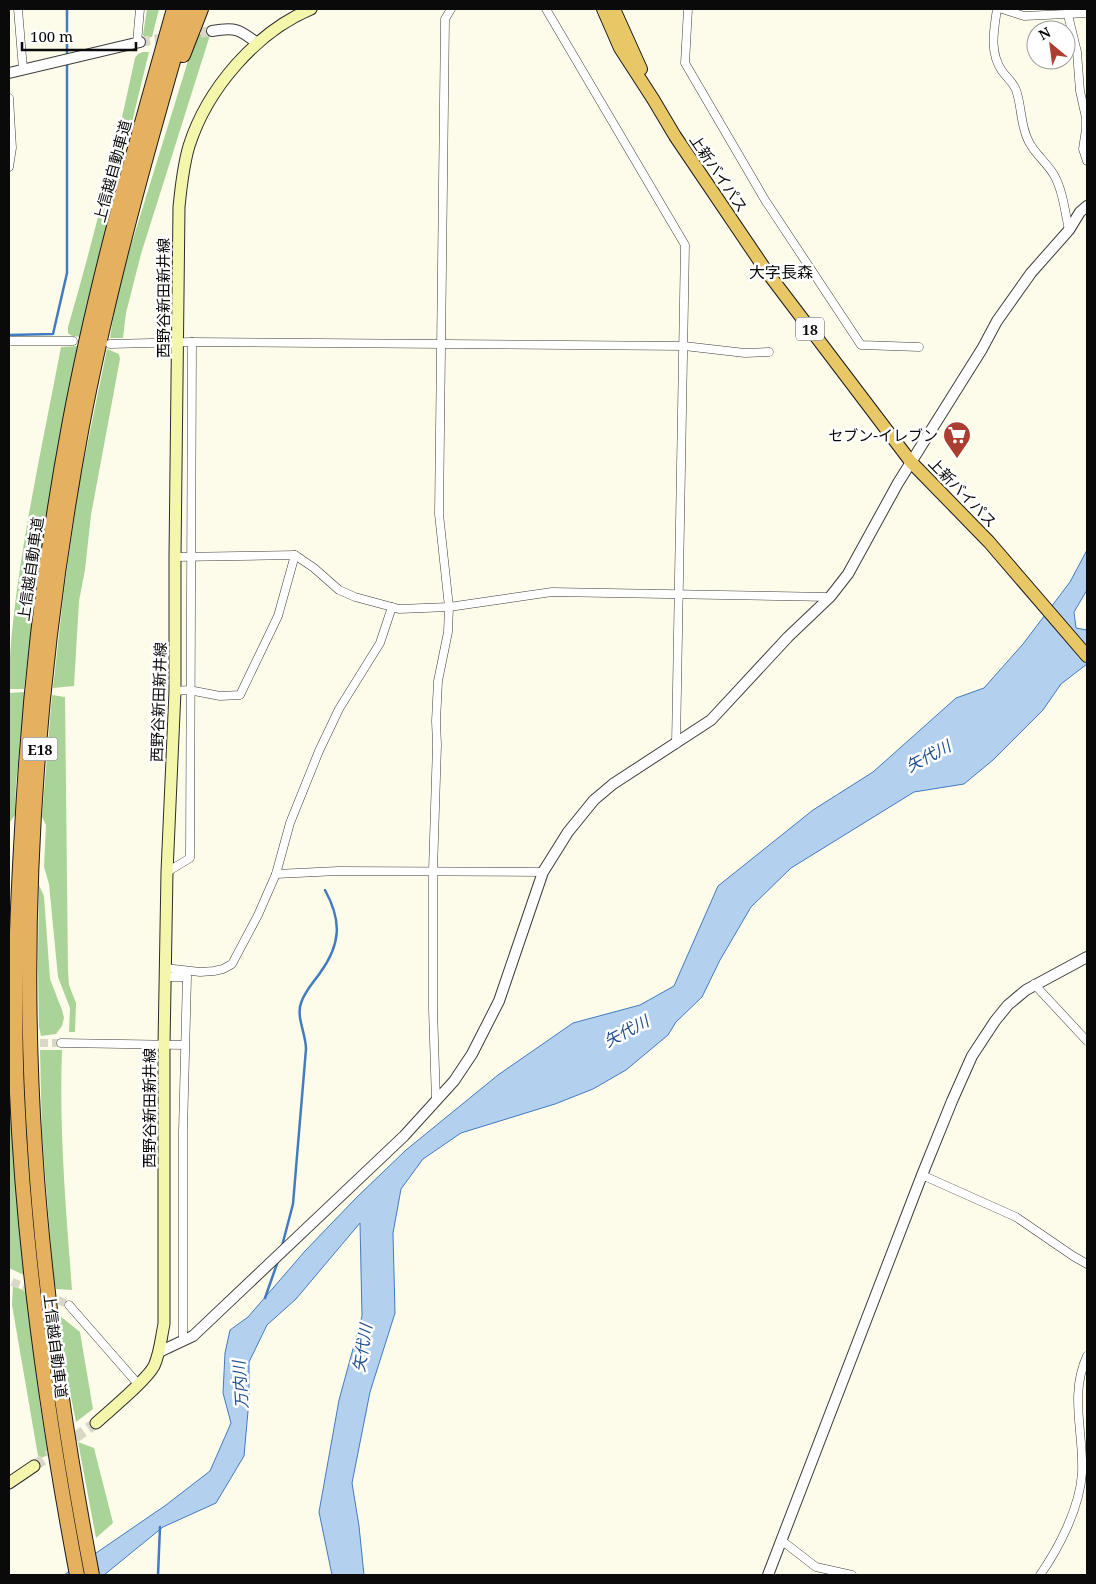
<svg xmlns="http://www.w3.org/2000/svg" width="1096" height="1584" font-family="'Noto Serif','Noto Sans JP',serif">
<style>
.forest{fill:#aad398}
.water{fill:#b4d0ef;stroke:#427bbf}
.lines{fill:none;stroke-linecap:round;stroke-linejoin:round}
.stream{stroke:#427bbf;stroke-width:2.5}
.minor-tunnel{stroke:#d9d8c8;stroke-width:8;stroke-dasharray:8 4;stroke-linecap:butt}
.tertiary-tunnel{stroke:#d9d8c8;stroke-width:10;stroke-dasharray:10 5;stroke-linecap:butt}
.secondary-tunnel{stroke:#d9d8c8;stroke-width:11;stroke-dasharray:11 5.5;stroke-linecap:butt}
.minor-casing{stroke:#3d3d3d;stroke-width:9}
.tertiary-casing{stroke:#3d3d3d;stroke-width:12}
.secondary-casing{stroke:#2c2c2c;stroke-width:13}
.trunk-casing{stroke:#1b1b1b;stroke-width:14}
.motorway-casing{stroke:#1b1b1b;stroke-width:16}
.minor{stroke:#fff;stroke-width:8}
.tertiary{stroke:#fff;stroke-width:10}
.secondary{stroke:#f4f7ab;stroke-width:11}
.trunk{stroke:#e8c866;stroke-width:12}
.motorway{stroke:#e6b15f;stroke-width:14}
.labels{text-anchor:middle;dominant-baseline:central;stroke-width:5;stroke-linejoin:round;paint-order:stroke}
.shield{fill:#fff;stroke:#545454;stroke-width:1}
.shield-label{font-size:14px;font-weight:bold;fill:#0a0a0a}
.street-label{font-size:15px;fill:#0a0a0a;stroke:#fff}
.poi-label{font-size:15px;fill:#0a0a0a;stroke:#fff;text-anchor:end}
.neighbourhood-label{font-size:16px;fill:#0a0a0a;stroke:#fff}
.water-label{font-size:16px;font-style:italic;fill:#214f8f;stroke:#fff}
</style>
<rect width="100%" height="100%" fill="#fdfcea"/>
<!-- forest -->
<g class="forest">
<polygon points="147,9 159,9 152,37 145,38 143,35"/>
<polygon points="211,32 141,254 126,313 123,338 110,338 115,306 129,252 196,35"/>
<path d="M143 52H149L80 337 72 336 68 333V327C94 238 116 148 135 58L138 54Z"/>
<path d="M79 346C52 459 38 574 24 689H9C9 642 16 595 23 549 34 481 48 415 61 347Z"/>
<polygon points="107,349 119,354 120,359 91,515 85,570 79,601 74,686 53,688 64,590 79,485"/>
<polygon points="25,692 16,783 15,815 10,822 9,863 9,693"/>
<polygon points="52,695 65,697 68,971 69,985 76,1003 75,1032 69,1032 70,1008 58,977 49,884 44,867 46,825 42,817"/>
<polygon points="39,885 44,896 50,979 62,1010 64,1018 62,1026 56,1034 41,1036 39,1027 38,967"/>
<polygon points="9,1049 11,1049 13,1127 24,1275 9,1268"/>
<path d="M40 1050H62C59 1130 66 1210 72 1290L56 1289 53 1274 42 1134Z"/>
<polygon points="13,1285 26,1292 40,1405 48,1455 41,1458 38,1456 12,1305"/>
<polygon points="59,1315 80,1332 93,1409 76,1422 60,1342"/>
<polygon points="78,1442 94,1448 113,1523 96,1538"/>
</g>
<!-- water -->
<polygon class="water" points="1087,550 1087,590 1074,612 1076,628 1087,630 1087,664 1061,684 1043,710 993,760 964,784 914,792 791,868 751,907 720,960 702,997 676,1022 668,1035 626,1070 593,1089 555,1104 461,1133 423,1159 401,1189 393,1233 395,1313 370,1392 352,1483 359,1526 364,1575 332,1575 319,1512 339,1400 362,1316 360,1223 296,1299 267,1325 249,1362 249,1400 244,1456 216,1503 163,1527 104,1575 64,1575 166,1505 210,1471 231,1423 223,1393 225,1353 230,1330 248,1317 305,1251 357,1197 406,1150 498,1075 573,1023 640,1005 674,986 718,886 813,810 873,772 956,698 984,688 1023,644 1070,582"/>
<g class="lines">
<!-- stream -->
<g class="stream">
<polyline points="67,55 67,9"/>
<polyline points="9,335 53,334 67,273 67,63"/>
<path d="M282 1246 293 1204 306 1049C306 1034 296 1017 301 1003 305 991 313 983 320 973 341 944 342 921 325 890"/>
<polyline points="265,1298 278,1261"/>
<polyline points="158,1575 160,1527"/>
</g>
<!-- minor-tunnel -->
<g class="minor-tunnel">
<polyline points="28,1043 61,1043"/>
<polyline points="12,1282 34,1290"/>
<polyline points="47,1295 69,1305"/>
</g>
<!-- tertiary-tunnel -->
<g class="tertiary-tunnel">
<polyline points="186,35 212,31"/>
<polyline points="140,42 171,37"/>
</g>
<!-- secondary-tunnel -->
<polyline class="secondary-tunnel" points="34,1466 96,1423"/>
<!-- minor casing -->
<g class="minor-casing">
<g id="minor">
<polyline points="18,9 23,69"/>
<polyline points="546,9 685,245 676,744"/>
<polyline points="688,9 685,63 765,200 861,345 919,347"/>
<path d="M997 9C994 30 989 52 1002 71 1007 78 1013 82 1016 90 1022 106 1020 126 1029 142 1035 154 1047 163 1054 175 1063 191 1065 212 1069 230"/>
<polyline points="1002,9 1024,16 1087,13"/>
<polyline points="1068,15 1077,52 1080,91 1086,118 1086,129 1083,149 1087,161"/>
<polyline points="137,43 140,9"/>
<polyline points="9,98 12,148 9,167"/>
<polyline points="9,341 73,341"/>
<polyline points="110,344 192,342 684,346 745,353 769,352"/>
<polyline points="175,557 295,555 314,568 339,590 355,597 392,607"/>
<polyline points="175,691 189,690 220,696 240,695 278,616 295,555"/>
<polyline points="167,872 190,858 192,342"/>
<polyline points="276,874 338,871 543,872"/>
<polyline points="165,968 200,972 214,971 223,969 232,964 258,915 276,874 290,823 319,751 339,709 380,643 392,607 399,609 449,607 552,592 830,597"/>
<polyline points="165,977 187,977 183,1131 183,1341"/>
<polyline points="1034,984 1087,1041"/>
<polyline points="61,1043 184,1045"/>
<polyline points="436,1101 433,1009 433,871 437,745 436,721 438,681 448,632 449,607 439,514 445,19 451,9"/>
<polyline points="922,1175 1016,1217 1073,1256 1087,1264"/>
<polyline points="69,1305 138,1384"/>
<polyline points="781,1540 816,1567 852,1575"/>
<path d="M1040 1575C1059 1548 1080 1507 1082 1473 1084 1433 1069 1395 1087 1356"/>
</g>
</g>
<!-- tertiary casing -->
<g class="tertiary-casing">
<g id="tertiary">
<path d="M212 31C235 27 239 29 257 43"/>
<polyline points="9,73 140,42"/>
<polyline points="159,1352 193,1336 404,1136 454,1081 472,1054 499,1001 543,872 568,832 594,800 613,784 711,720 788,637 830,597 848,574 898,483 982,349 997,321 1031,273 1069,230 1080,212 1087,206"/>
<polyline points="768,1575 922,1175 952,1101 972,1056 995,1021 1008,1005 1026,990 1087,957"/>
</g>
</g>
<!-- secondary casing -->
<g class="secondary-casing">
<g id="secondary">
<path d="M96 1423C110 1410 146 1381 154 1366 160 1353 161 1338 164 1324V1045L167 872 175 691V557L179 207C181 187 183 166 189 146 207 89 256 32 311 9"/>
<polyline points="9,1483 34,1466"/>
</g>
</g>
<!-- trunk casing -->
<g class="trunk-casing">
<g id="trunk">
<polyline points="603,9 620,48 653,99 675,136 767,272 911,462 989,542 1087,656"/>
<polyline points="614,9 641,69"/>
</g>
</g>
<!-- motorway casing -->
<g class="motorway-casing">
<g id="motorway">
<polyline points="183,55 201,9"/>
<path d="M77 1575C47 1416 24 1255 17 1093 13 1005 17 917 22 830 29 694 44 560 69 426 95 285 135 147 174 9"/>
<path d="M92 1575C65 1434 44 1292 35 1149 19 909 38 662 82 426 109 285 148 147 188 9"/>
</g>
</g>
<!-- minor -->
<use href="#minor" class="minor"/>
<!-- tertiary -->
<use href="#tertiary" class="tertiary"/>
<!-- secondary -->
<use href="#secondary" class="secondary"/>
<!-- trunk -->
<use href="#trunk" class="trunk"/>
<!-- motorway -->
<use href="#motorway" class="motorway"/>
</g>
<!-- icons -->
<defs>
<g id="supermarket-pin" transform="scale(1.4375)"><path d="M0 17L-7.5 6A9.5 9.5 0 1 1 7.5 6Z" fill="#ac3d31" stroke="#fff"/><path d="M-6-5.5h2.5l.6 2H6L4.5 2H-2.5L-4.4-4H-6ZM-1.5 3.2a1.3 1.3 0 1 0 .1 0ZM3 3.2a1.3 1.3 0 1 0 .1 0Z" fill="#fff"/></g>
</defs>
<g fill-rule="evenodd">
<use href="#supermarket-pin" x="957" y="435"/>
</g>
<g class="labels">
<!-- shield labels -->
<g class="shield">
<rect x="796" y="317.5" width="28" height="23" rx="4"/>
<rect x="22.5" y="737.5" width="35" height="23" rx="4"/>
</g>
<g class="shield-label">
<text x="810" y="329">18</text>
<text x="40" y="749">E18</text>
</g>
<!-- street labels -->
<g class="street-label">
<text transform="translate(112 171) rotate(-75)">上信越自動車道</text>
<text transform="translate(719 173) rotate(56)">上新バイパス</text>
<text transform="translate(163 298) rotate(-90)">西野谷新田新井線</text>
<text transform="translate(963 492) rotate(46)">上新バイパス</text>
<text transform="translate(30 569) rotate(-82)">上信越自動車道</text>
<text transform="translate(158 702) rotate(-88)">西野谷新田新井線</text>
<text transform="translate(149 1108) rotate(-90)">西野谷新田新井線</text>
<text transform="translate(56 1346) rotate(83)">上信越自動車道</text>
</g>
<!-- poi labels -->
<g class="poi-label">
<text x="938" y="435">セブン-イレブン</text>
</g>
<!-- neighbourhood labels -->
<g class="neighbourhood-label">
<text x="781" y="272">大字長森</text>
</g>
<!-- water labels -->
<g class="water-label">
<text transform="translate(928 756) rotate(-28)">矢代川</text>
<text transform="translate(626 1031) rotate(-28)">矢代川</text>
<text transform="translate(362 1348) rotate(-81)">矢代川</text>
<text transform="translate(240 1385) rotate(-94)">万内川</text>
</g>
</g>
<!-- border -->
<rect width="1096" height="1584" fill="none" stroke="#0a0a0a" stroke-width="20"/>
<!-- north arrow -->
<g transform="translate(1051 45) rotate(331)"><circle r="24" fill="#ffffff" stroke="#9d9d9d"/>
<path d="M0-4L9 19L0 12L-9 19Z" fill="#ac3d31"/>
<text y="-8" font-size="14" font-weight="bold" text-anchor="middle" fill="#0a0a0a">N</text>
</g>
<!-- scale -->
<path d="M22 42v8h114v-8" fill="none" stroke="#0a0a0a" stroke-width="2.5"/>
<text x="30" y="42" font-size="15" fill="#0a0a0a" stroke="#ffffff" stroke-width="4" paint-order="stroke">100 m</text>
</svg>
